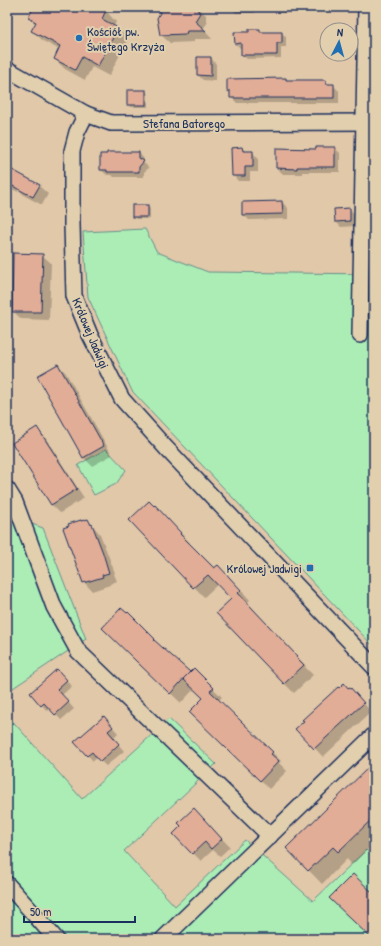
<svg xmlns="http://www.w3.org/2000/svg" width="381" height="946" font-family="'Patrick Hand',sans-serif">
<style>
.green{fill:#acedb5;stroke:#648e8a}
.shadow{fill:#0003}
.building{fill:#e2ad97;stroke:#1b2f5e}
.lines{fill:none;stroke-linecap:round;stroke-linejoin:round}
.street-casing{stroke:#1b2f5e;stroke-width:18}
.street{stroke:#e1cfad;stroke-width:15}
.poi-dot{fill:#1f6fb2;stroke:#e1cfad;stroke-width:1.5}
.labels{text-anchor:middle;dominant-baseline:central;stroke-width:4;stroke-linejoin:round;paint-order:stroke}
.poi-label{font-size:13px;fill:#1b2f5e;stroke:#e1cfad;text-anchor:start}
.street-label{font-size:13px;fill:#1b2f5e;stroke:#e1cfad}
</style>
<rect width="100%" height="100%" fill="#e1c8a9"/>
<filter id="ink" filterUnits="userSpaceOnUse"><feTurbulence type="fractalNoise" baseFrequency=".025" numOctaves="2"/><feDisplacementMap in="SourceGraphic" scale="8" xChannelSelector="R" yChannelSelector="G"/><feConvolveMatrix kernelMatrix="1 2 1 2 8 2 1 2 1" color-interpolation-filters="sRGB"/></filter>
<g filter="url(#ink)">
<!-- green -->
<g class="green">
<polygon points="145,229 157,252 208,272 374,274 374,647 132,391 88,297 83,232"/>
<polygon points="106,449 126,470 116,484 94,495 78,465"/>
<polygon points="7,515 43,528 86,639 7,692"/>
<polygon points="7,715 82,799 169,719 216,764 124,851 175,906 245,840 313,901 366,850 374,857 374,939 7,939"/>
</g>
<!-- shadow -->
<g class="shadow">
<polygon points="35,7 68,7 79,13 82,7 98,7 106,11 116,22 114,26 118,28 128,39 109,76 92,67 85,80 65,69 55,59 60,50 43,41 32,30 36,24 29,17"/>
<polygon points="197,7 206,15 206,20 208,22 203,29 212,39 194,39 194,42 170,43 161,35"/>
<polygon points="230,7 255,7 255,13 236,13"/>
<polygon points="273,7 295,7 295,13 279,13"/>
<polygon points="317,7 339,7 339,12 321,12"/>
<polygon points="260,30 262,33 282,33 286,37 286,47 281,47 281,58 247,59 242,55 242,48 240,48 236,44"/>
<polygon points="211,58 216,64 216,81 203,80 198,75"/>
<polygon points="286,79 288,81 326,81 330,85 333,85 339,91 339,103 237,103 231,97 231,94 228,91"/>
<polygon points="146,91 148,94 148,107 131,107 128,104"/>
<polygon points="242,148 246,152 252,152 258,158 258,172 250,172 250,181 238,181 233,175"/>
<polygon points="335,148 340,153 340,172 302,172 302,174 283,174 277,168 317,150"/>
<polygon points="139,153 144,159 144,163 149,168 144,172 144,177 114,177 112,175 107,175 101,170 108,155"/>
<polygon points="7,168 39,186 48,194 42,205 25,196 18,189 18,192 7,186"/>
<polygon points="282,202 288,208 288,219 249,220 243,214"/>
<polygon points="148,206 150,209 150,219 136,219 133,216"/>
<polygon points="350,209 355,215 355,226 341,227 336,222"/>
<polygon points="42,255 51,263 49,320 21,319 13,311"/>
<polygon points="58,365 66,373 112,455 92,466 84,458 38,376"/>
<polygon points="37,429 45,437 84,498 60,513 52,505 13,444"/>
<polygon points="165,516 190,543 189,544 214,570 228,576 250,600 247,603 306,666 305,667 313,675 294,693 284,683 232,599 218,584 204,597 130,520"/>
<polygon points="88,520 100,534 115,573 114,574 117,581 110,584 110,585 92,591 84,582 70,526 81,521 82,522"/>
<polygon points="114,639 171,657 190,674 194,670 222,697 219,700 281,761 279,763 287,771 269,789 191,712 204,698 194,689 181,703"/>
<polygon points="62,676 72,686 62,695 74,709 61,720 50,708 47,711 42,705"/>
<polygon points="349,689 358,696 371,712 323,757 297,729 305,721"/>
<polygon points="109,723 118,733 113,738 124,751 106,766 97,758 93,761 76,742"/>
<polygon points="374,770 374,843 352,865 347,859 322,884 287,848"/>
<polygon points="202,818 230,847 220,856 213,850 201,861 193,853"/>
</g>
<!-- building -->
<g class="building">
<polygon points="34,7 70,7 78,11 80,7 100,7 106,10 102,19 118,28 98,66 82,57 75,70 54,59 60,46 31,31 36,22 28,18"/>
<polygon points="160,7 198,7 198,11 200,13 195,21 206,31 187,31 186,34 160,35 157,18 160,13"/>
<polygon points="249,29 260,29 260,32 282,32 282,43 277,43 277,55 241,55 241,43 235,44 234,32 249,32"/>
<polygon points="197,57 211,57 211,76 197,75"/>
<polygon points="286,78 286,80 326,80 326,84 334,84 334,98 230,98 230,91 227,91 227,79"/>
<rect x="127" y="90" width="19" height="15"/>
<polygon points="242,147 243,151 253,151 253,167 245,167 245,176 232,176 231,148"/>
<polygon points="316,147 335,147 335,167 297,167 297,169 276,168 276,148 316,149"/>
<polygon points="107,152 139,152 139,158 144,161 139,167 139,172 107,172 107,170 100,170 100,154 107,154"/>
<polygon points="7,167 40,185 33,197 7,183"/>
<polygon points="282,201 283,214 242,215 242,202"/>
<rect x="132" y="205" width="16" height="12"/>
<polygon points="350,208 350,221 335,222 334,209"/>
<polygon points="13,253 43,254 41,312 12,312"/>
<polygon points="58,364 104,446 83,458 37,376"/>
<polygon points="37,427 77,489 51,505 12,443"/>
<polygon points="149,501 154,506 155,505 181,533 180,534 214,568 218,565 241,590 238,593 297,656 296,657 304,665 284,684 216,613 231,599 208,575 193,588 129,520"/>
<polygon points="88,519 91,525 92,524 103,553 109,573 102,575 103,577 83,583 63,528 69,526 68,524 81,520 81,521"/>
<polygon points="121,608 127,613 128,612 155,639 154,640 190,672 170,694 102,628"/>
<polygon points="194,668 214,688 210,691 273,752 271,754 279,761 260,781 189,712 203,698 183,679"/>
<polygon points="57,669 67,680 57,689 69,702 55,715 44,703 41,706 30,693"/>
<polygon points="344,683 348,688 350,687 364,703 314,749 295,729 304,721 302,720 338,687 339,688"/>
<polygon points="104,716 113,727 108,731 119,744 100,762 92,752 87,756 74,742"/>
<polygon points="374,762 374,817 338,852 333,847 308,871 286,848"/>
<polygon points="194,808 222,839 211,849 205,842 192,854 173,834 181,826 178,823"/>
<polygon points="353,874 374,894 374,939 372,939 329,898"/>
</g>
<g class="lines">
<!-- street casing -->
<g class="street-casing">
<g id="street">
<polyline points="7,69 86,114 111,123 374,122"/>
<polyline points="86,114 77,132 72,151 72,225 74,296 90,335 122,399 166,448 374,667"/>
<polyline points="360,335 366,7"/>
<polyline points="7,489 15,502 54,607 78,651 270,836"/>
<polyline points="7,884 56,939"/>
<polyline points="163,939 374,735"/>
</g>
</g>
<!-- street -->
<use href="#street" class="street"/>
</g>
</g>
<!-- markers -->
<g class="poi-dot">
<circle cx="79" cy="38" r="4"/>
<rect x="306" y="564" width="8" height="8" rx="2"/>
</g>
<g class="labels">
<!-- poi labels -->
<g class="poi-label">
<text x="87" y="31">Kościół pw.<tspan x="87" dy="15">Świętego Krzyża</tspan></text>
<text x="302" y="568" text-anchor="end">Królowej Jadwigi</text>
</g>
<!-- street labels -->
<g class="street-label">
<text x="184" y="123">Stefana Batorego</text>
<text transform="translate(91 333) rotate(67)">Królowej Jadwigi</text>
</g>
</g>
<!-- margin -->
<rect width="381" height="946" fill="none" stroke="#e1cfad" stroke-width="24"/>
<rect x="12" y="12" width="357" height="922" fill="none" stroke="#1b2f5e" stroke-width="1.5" filter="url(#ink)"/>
<!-- north arrow -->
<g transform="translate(339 42) rotate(6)"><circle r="19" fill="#e1cfad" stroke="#928f8d"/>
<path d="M0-3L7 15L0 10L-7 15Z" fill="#1f6fb2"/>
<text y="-6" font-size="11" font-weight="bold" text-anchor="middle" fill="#1b2f5e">N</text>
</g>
<!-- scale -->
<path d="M24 916v6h111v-6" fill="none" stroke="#1b2f5e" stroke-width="2"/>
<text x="30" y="916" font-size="12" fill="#1b2f5e" stroke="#e1cfad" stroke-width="3" paint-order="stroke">50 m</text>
</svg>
